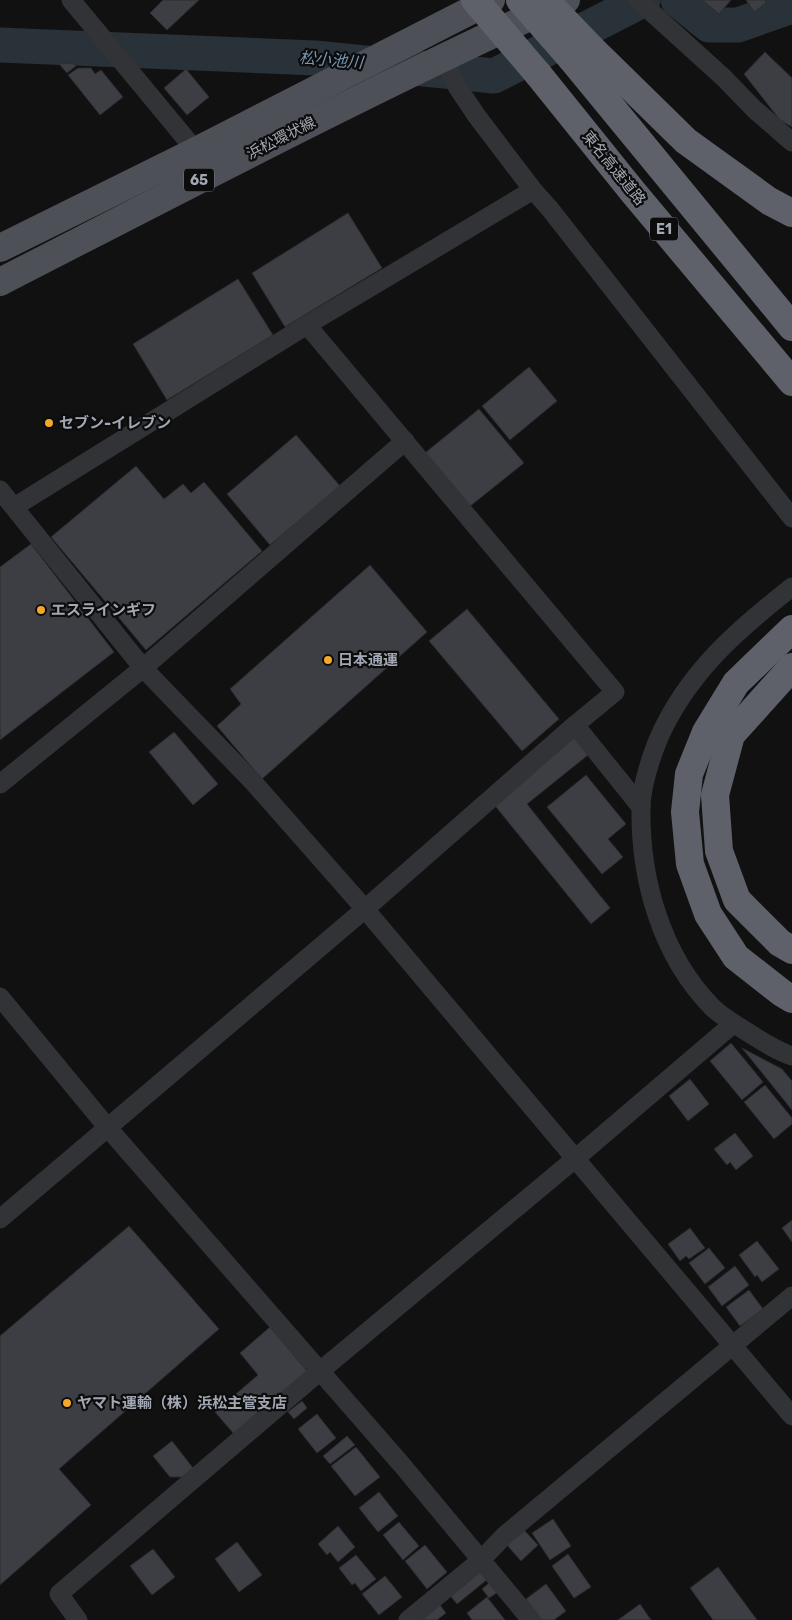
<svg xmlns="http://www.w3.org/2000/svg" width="792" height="1620" font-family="Rubik,'Noto Sans JP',sans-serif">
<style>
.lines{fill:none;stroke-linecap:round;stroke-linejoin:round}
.river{stroke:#293238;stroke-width:35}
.building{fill:#3d3e43;stroke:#2b2b2f}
.minor{stroke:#323337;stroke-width:19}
.primary{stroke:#4e5057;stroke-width:28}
.motorway{stroke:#5e6169;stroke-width:28}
.motorway-bridge{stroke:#5e6169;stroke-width:28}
.poi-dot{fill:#f3a828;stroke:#0c0c0d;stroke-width:2}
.labels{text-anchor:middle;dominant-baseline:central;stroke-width:4.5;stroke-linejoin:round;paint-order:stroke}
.shield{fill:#0c0c0d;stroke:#757981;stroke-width:1}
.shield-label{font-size:14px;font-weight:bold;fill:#a2a8b3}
.street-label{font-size:15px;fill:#a2a8b3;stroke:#0c0c0d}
.poi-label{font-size:15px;font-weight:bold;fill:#a2a8b3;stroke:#0c0c0d;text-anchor:start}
.water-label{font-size:16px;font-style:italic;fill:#7897b0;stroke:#0c0c0d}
</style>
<rect width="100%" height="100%" fill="#111112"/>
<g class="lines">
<!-- river -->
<g class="river">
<polyline points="678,0 709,25 738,25 792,6"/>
<polyline points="0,45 315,58 494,76 643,0"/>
</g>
</g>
<!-- building -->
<g class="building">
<polygon points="163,0 199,0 167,30 150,13"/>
<polygon points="702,0 731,0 719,14"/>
<polygon points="746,0 765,0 766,3 754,12"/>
<polygon points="765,52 792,78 792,127 780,120 744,74"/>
<polygon points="72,63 76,66 67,73 59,64"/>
<polygon points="78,68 91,68 95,74 101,70 123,97 100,115 68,75"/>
<polygon points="186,69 209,97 187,115 164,88"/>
<polygon points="348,213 382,268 285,327 252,273"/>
<polygon points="238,279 273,335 167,400 133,344"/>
<polygon points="529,367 557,401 510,440 482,406"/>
<polygon points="479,409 524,463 469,507 425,453"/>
<polygon points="296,435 340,486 270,545 227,494"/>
<polygon points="136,466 164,499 183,484 191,493 204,482 262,551 146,650 51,537"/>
<polygon points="31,544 114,652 0,740 0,567"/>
<polygon points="370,565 427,632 262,779 217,726 241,704 230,689"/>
<polygon points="467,609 559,719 522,751 429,641"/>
<polygon points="174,732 218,784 193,805 149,752"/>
<polygon points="574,737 588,755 527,804 610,908 591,924 492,802"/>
<polygon points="586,775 626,824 608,839 623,857 602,874 547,807"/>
<polygon points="731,1043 763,1082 742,1100 710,1061"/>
<polygon points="742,1048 782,1069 792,1081 792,1110"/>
<polygon points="690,1079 709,1104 688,1121 669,1096"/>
<polygon points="765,1085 792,1118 792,1124 774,1139 744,1102"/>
<polygon points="735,1133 753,1156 736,1170 730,1162 727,1165 714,1149"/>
<polygon points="792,1220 792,1242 782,1228"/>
<polygon points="129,1226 219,1329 59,1469 91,1505 0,1585 0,1336"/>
<polygon points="690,1228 705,1248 689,1259 686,1256 680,1261 668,1244"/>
<polygon points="757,1241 779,1269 762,1282 757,1275 755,1277 739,1255"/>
<polygon points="709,1248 725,1268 705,1284 689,1263"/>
<polygon points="735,1266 749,1285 722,1306 708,1287"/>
<polygon points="749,1290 763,1309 740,1326 726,1307"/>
<polygon points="270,1327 308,1372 234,1434 215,1412 258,1375 240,1353"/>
<polygon points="302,1401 307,1408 294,1419 288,1412"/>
<polygon points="317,1414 336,1438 317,1453 298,1429"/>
<polygon points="347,1436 355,1445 330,1464 323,1456"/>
<polygon points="172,1441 193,1468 182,1477 170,1477 153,1456"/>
<polygon points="356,1447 380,1477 355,1496 331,1466"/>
<polygon points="379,1492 398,1516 378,1532 359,1508"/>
<polygon points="553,1519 571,1546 550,1560 532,1533"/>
<polygon points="399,1522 419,1546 403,1560 383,1535"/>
<polygon points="338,1526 355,1547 338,1562 330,1552 327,1555 318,1544"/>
<polygon points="523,1529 538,1545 521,1561 506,1544"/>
<polygon points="237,1542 262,1575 239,1592 215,1559"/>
<polygon points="425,1545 447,1572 427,1589 405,1561"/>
<polygon points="153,1549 175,1577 152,1595 130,1566"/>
<polygon points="568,1554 591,1587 574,1598 552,1566"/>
<polygon points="356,1555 376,1579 361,1591 355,1583 352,1585 339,1568"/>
<polygon points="479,1566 489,1578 457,1604 448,1593"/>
<polygon points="718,1567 757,1620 713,1620 690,1588"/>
<polygon points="385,1576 402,1597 379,1615 362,1594"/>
<polygon points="490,1582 498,1592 489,1598 482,1589"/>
<polygon points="546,1584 566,1611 554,1620 541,1620 526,1599"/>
<polygon points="487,1597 505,1620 472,1620 467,1613"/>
<polygon points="437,1601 446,1613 437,1620 416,1620"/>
<polygon points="640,1604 651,1620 618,1620"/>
</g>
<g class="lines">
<!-- minor -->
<g class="minor">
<polyline points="71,0 196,151"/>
<polyline points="638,0 724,78 754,109 792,142"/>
<polyline points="443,57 458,88 476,115 533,190 550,209 792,518"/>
<polyline points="307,325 615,692 575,725"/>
<polyline points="0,490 143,668 254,783 365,909 792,1416"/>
<polyline points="14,507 307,325 533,190"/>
<path d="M792 587C741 627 695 666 665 725 654 746 641 785 641 808 640 879 661 955 712 1007 723 1018 738 1026 752 1035 765 1043 777 1051 792 1056"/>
<polyline points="0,784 143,668 405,441"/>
<polyline points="0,997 108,1128 402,1465 531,1620"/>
<polyline points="0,1219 365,909 575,725 641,807"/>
<polyline points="78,1620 59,1594 319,1372 576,1158 733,1024"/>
<polyline points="408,1620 481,1560 504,1536 792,1296"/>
</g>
<!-- primary -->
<g class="primary">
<polyline points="0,248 196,151 491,0"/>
<path d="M0 282C187 186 374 88 566 0"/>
</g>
<!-- motorway -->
<g class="motorway">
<polyline points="591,48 686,141 769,201 792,213"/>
<polyline points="571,58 792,327"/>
<polyline points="538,74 633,192 792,382"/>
<polyline points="792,629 736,683 706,732 689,774 685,812 690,864 708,914 736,957 782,993 792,999"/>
<polyline points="792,667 731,735 715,795 719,851 737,900 780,943 792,950"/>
</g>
<!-- motorway-bridge -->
<g class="motorway-bridge">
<polyline points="475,0 538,74"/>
<polyline points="520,0 571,58"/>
<polyline points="545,0 591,48"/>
</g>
</g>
<!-- markers -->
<g class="poi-dot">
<circle cx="49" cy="423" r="5"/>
<circle cx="41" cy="610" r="5"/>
<circle cx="328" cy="660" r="5"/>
<circle cx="67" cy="1403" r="5"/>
</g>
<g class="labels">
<!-- shield labels -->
<g class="shield">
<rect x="184" y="168.5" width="30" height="23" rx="4"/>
<rect x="650" y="217.5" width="28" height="23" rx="4"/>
</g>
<g class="shield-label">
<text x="199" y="180">65</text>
<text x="664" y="229">E1</text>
</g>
<!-- street labels -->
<g class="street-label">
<text transform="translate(281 138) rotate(-27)">浜松環状線</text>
<text transform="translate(614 168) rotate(51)">東名高速道路</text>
</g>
<!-- poi labels -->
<g class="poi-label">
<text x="59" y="423">セブン-イレブン</text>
<text x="51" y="610">エスラインギフ</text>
<text x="338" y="660">日本通運</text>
<text x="77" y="1403">ヤマト運輸（株）浜松主管支店</text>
</g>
<!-- water labels -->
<g class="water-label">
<text transform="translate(331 60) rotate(5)">松小池川</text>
</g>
</g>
</svg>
